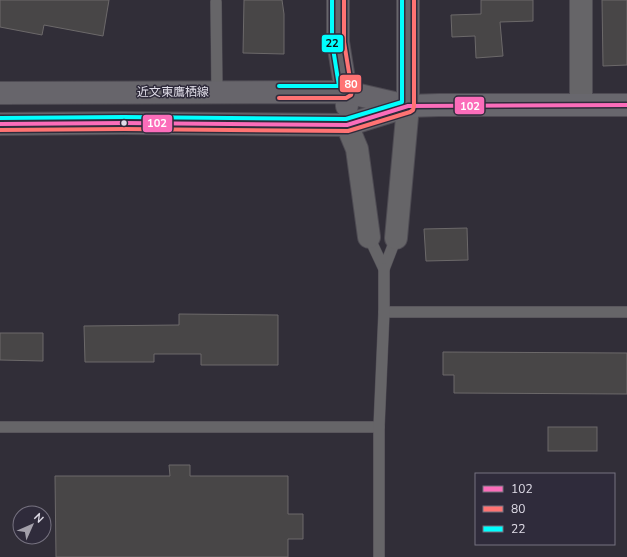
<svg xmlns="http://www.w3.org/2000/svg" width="627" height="557" font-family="'Nunito Sans','Noto Sans JP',sans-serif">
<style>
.building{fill:#484647;stroke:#6c696a}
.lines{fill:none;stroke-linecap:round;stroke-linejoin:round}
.lane-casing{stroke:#4e4b53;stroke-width:12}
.street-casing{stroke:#4e4b53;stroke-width:24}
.secondary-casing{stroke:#4e4b53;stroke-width:24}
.primary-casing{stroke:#4e4b53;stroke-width:24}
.lane{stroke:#666568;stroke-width:11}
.street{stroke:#666568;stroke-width:22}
.secondary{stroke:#68676d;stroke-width:22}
.primary{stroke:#67656b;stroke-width:22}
.bus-1-casing{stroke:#2f2b3b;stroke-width:7}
.bus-2-casing{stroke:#2f2b3b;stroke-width:7}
.bus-3-casing{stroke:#2f2b3b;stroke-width:7}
.bus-1{stroke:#fb6dba;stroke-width:4}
.bus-2{stroke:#ff7373;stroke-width:4}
.bus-3{stroke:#0ff;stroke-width:4}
.bus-dot{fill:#e0dde8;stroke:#2f2b3b;stroke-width:1.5}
.labels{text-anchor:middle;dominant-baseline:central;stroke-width:3;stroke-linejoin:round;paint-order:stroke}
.street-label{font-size:12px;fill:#e0dde8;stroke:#2f2b3b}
.line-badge{stroke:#2f2b3b;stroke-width:1.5}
.badge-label{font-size:11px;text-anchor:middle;font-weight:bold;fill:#fff}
.pale-badge-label{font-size:11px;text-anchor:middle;font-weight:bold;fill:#111}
</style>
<rect width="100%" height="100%" fill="#312e38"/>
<!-- building -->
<g class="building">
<polygon points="0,0 109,0 103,36 44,25 42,35 0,27"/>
<polygon points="244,0 282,0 284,14 284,54 243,53"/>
<polygon points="481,0 533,0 533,21 500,22 503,56 476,58 475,36 452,37 451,15 481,14"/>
<polygon points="602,0 627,0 627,65 603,66"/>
<polygon points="467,228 468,260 426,261 424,229"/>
<polygon points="179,314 278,315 278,365 201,365 201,354 154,354 154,362 85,362 84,326 179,325"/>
<polygon points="0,333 43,333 43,361 0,360"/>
<polygon points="443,352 627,353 627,394 454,393 454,375 443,375"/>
<rect x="548" y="427" width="49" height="24"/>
<polygon points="169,465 190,465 190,476 288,476 288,514 303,514 303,539 288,539 288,557 56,557 55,476 170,476"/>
</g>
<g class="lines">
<!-- lane casing -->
<g class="lane-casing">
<g id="lane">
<polyline points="216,2 217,92"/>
<polyline points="369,237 384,269 396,238"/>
<polyline points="384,312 627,312"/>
<polyline points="0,427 379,427"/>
<polyline points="379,557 379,427 384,312 384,269"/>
</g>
</g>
<!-- street casing -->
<g class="street-casing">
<g id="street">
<polyline points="581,0 581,105"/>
<polyline points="347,125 357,149 369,237"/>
<polyline points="396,238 408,106"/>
</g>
</g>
<!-- secondary casing -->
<g class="secondary-casing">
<polyline id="secondary" points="408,106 439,105 627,105"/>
</g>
<!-- primary casing -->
<g class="primary-casing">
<g id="primary">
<polyline points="338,0 338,42 346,92 347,106"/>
<polyline points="0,93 346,92 407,106"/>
<polyline points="408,106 408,0"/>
<polyline points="0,124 124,123 347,125 408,106"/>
</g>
</g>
<!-- lane -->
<use href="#lane" class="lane"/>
<!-- street -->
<use href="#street" class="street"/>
<!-- secondary -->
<use href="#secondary" class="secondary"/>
<!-- primary -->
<use href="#primary" class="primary"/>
<!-- bus-1 casing -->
<g class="bus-1-casing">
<polyline id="bus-1" points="0,124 124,123 347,125 408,106 627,105"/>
</g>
<!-- bus-2 casing -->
<g class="bus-2-casing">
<g id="bus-2">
<polyline points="279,98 346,98 351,95 352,91 344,42 344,0"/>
<polyline points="0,130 124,129 348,131 410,112 413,110 414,106 414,0"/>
</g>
</g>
<!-- bus-3 casing -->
<g class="bus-3-casing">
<g id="bus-3">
<polyline points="279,86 339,86 332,42 332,0"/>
<polyline points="0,118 124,117 346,119 402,102 402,0"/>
</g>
</g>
<!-- bus-1 -->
<use href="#bus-1" class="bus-1"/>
<!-- bus-2 -->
<use href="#bus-2" class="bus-2"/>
<!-- bus-3 -->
<use href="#bus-3" class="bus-3"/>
</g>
<!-- markers -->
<circle class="bus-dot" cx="124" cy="123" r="3.5"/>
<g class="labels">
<!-- street labels -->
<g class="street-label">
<text x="173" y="92">近文東鷹栖線</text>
</g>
</g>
<g class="line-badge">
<rect x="321" y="34" width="23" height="19" rx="4" fill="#0ff"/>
<rect x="339" y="74" width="23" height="19" rx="4" fill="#ff7373"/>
<rect x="454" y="96" width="31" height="19" rx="4" fill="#fb6dba"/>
<rect x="142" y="114" width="31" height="19" rx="4" fill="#fb6dba"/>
</g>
<g class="badge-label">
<text x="351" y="88">80</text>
<text x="470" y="110">102</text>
<text x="157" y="127">102</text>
</g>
<g class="pale-badge-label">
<text x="332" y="47">22</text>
</g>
<!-- legend -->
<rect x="475" y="473" width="140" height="72" fill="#2f2b3b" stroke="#767280"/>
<rect x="483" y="486" width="20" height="6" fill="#fb6dba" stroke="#767280"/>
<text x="511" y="493" font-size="12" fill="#e0dde8">102</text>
<rect x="483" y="506" width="20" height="6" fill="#ff7373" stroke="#767280"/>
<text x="511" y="513" font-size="12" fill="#e0dde8">80</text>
<rect x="483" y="526" width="20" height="6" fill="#00ffff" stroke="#767280"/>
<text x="511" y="533" font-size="12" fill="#e0dde8">22</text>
<!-- north arrow -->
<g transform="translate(32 525) rotate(45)"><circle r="19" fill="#2f2b3b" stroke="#767280"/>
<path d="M0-3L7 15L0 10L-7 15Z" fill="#a3a0aa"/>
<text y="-6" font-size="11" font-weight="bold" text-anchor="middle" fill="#e0dde8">N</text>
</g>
</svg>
